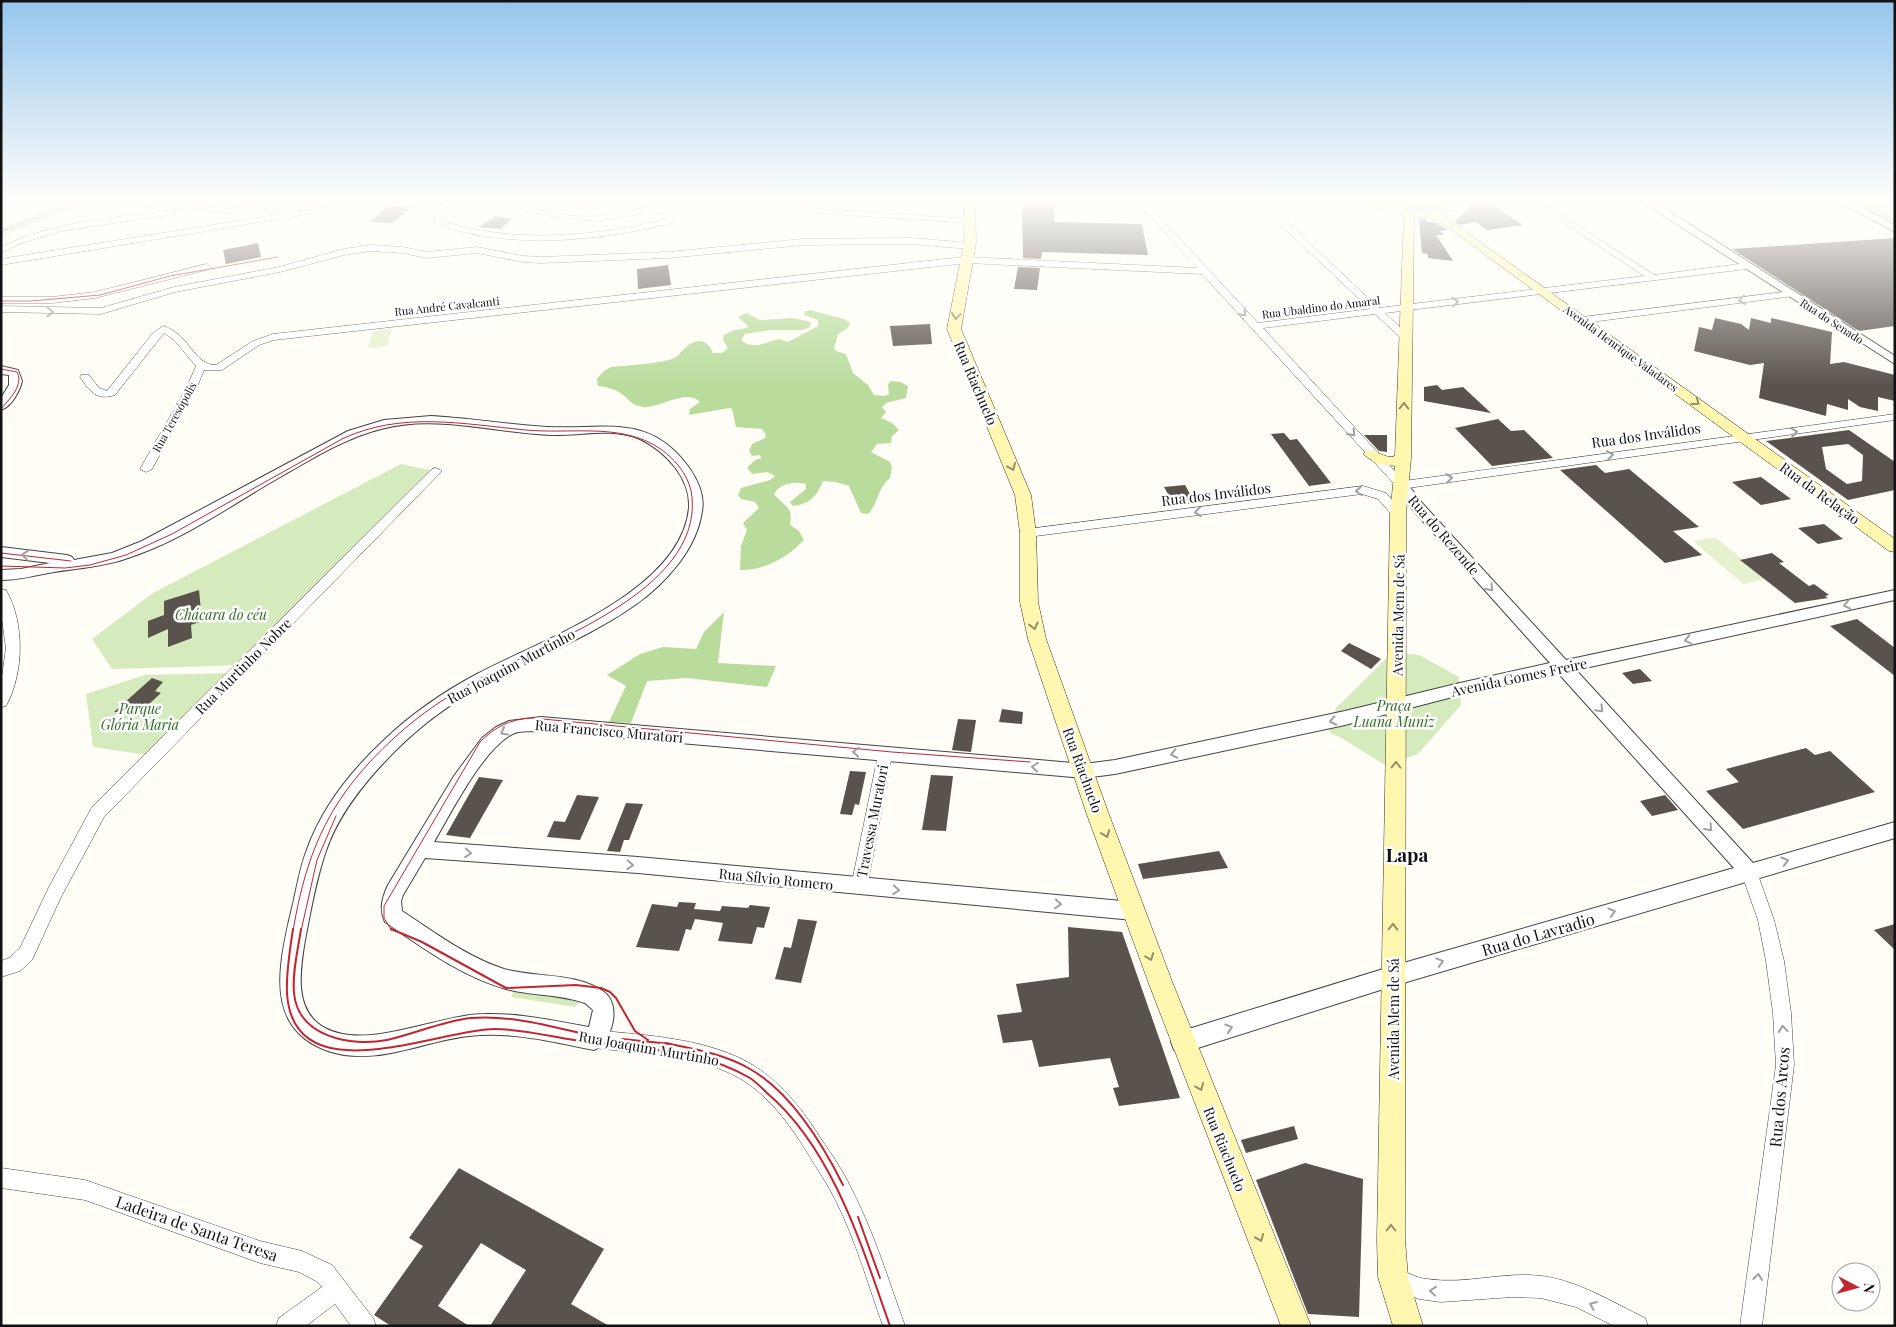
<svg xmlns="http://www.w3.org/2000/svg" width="1896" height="1327" font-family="'Playfair Display',serif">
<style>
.green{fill:#d5ebbd}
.forest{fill:#b9dc9c}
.pitch{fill:#e6f2cf}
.building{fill:#5a524d;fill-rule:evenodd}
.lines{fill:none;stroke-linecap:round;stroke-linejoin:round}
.minor-casing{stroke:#444;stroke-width:1}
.tertiary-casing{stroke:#444;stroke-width:2}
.secondary-casing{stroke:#333;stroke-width:1}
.minor{fill:#fff;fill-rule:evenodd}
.tertiary{fill:#fff;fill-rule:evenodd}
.secondary{fill:#fff6b0;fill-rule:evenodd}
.tram-far1{stroke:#c4262e;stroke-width:1}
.tram{stroke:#c4262e;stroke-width:2}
.oneway{stroke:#a0a0a0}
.oneway2{stroke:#948f68}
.labels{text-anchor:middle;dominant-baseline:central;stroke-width:5;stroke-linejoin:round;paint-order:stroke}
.far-street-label{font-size:11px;fill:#111;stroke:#fff}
.street-label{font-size:14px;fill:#111;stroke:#fff}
.park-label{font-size:14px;font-style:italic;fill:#2f6b1f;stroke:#fff}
.near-street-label{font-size:16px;fill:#111;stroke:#fff}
.district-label{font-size:19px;font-weight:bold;fill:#111;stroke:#fff}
</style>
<rect width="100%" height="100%" fill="#fffdf5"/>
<!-- green -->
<g class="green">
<path d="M1376 199H1447C1433 218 1394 208 1376 199Z"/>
<polygon points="1849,199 1895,199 1895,224"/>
<polygon points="401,464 434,471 242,665 112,669 92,639 153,593"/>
<polygon points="1393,652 1419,655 1459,677 1461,705 1418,754 1385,765 1340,737 1332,734 1328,729 1336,708"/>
<polygon points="234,673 154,756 93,747 86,694 145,675"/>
<polygon points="518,980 583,1000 575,1007 511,997"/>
</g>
<!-- forest -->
<g class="forest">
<path d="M809 310 844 319 850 323 848 328 838 334 834 348 836 351 846 354 853 373 868 385 874 395 885 396 889 394 888 384 891 381 900 382 908 386 906 398 886 403 882 407 886 412 881 418 892 423 899 430 892 436 891 443 877 444 871 452 890 462 892 467 890 478C876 490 879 503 868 514L861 513 849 486 836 482 823 481C817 496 810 504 793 506L790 502 806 489V484C794 481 780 483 774 494 785 508 793 505 790 525L799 531 804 540C788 557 764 571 740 570L741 546 747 530 743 523 759 508 755 502 741 499 738 495 741 488 770 480 775 476 767 472 752 474 747 468 755 460 762 458 759 455 752 456 749 451 752 444 765 438 766 435 762 429 736 427 732 409 729 408 689 415 690 409 700 402C686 389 664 406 647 407 630 407 630 398 617 391 611 388 605 387 598 386L597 379 604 371 611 367C623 366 666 363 674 358 683 353 686 342 699 341 707 341 710 347 713 353H722L728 348 723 340 724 335 735 330 747 328 748 326 738 317 746 313 760 320 792 318 811 322 810 327 803 330H771L745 334 741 340C754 351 765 342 779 339L788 342 818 326V320L805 315 804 312Z"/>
<polygon points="724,612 718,663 776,666 767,687 687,678 647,681 631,723 609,722 626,686 607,675 640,654 663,647 696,649 704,632"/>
</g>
<!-- pitch -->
<g class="pitch">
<polygon points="392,329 387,346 368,348 373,331"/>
<polygon points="1715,537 1766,579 1743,584 1693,541"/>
</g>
<!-- building -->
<g class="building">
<polygon points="1022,199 1055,199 1054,222 1142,224 1148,255 1042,252 1041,259 1023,258"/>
<polygon points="1478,199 1485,200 1523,225 1487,230 1476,222 1459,225 1455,222"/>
<polygon points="388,206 412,207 392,223 370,222"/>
<polygon points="495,216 512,219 500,229 479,227"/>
<polygon points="1419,219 1425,219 1427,222 1433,222 1448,230 1440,231 1444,235 1436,235 1453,261 1428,258 1428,254 1422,253"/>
<polygon points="1895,238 1895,326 1859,331 1732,249"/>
<polygon points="258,243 261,257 226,264 223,250"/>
<polygon points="668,265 671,285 638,289 637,269"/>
<polygon points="1018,267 1040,268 1037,290 1014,289"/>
<polygon points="1715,318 1741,324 1749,330 1751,318 1771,323 1771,318 1832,332 1830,364 1844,362 1895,375 1895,401 1878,397 1878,411 1860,407 1848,399 1848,410 1827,404 1826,416 1759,398 1764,363 1750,365 1694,351 1699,327 1712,330"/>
<polygon points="930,324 932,344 893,346 890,326"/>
<polygon points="1437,385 1442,390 1463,387 1491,413 1424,401 1424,387"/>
<polygon points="1498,419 1511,431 1524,430 1553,458 1492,466 1455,428"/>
<path d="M1849 430 1895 462V490L1848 500 1766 441ZM1848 444 1863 455 1862 481 1847 484 1826 469 1822 447Z"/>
<polygon points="1284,433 1290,440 1297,439 1331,483 1309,486 1271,434"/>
<polygon points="1364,435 1387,435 1387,452 1379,451"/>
<polygon points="1596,465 1605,473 1629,469 1699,527 1673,531 1702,555 1665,563 1560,470"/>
<polygon points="1761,477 1791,499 1761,505 1732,482"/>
<polygon points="1185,485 1195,503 1175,506 1164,487"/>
<polygon points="1824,524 1843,539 1818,544 1798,528"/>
<polygon points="1772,553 1784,562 1779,563 1809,586 1814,584 1829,595 1825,596 1828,598 1795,603 1740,560"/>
<polygon points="199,590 202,621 191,625 192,638 168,647 168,629 148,638 148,621 164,615 164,601"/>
<polygon points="1857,619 1895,648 1895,676 1830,626"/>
<polygon points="1349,643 1381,659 1371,669 1341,651"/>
<polygon points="1640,669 1652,681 1633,684 1622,673"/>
<polygon points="152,678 163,682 155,691 161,693 148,705 140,704 129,713 114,712"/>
<polygon points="1002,709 1023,712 1022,724 999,722"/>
<polygon points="958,719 976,720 971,752 952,750"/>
<polygon points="1806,748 1815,755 1830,751 1875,792 1743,829 1706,791 1739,782 1726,769"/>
<polygon points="850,771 866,772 859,805 855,804 852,815 840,814"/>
<polygon points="931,775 953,776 946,831 922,830"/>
<polygon points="479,777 503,780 470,838 446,835"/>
<polygon points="577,795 599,797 580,840 547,837 554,821 565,822"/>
<polygon points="1665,795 1678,810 1652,816 1640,801"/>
<polygon points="626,803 643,804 629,840 624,840 620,852 607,851"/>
<polygon points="1219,851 1228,868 1143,879 1138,864"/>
<polygon points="679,902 696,903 694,909 720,911 722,906 748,908 750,905 770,907 764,928 757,927 752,944 718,941 723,923 695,919 691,930 686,929 679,951 636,947 652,904 677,907"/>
<polygon points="798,919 817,921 801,983 775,979 784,947 791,948"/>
<polygon points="1895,924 1895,950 1874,930"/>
<polygon points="1068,927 1122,932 1180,1098 1119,1106 1113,1088 1119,1087 1110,1058 1039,1067 1032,1040 1003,1043 997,1015 1022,1012 1016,984 1069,977"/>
<polygon points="1294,1126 1298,1139 1246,1153 1241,1140"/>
<polygon points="1305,1163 1363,1179 1359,1317 1308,1314 1256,1180"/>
<polygon points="459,1168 604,1249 571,1304 609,1326 490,1326 526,1270 481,1243 438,1306 469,1326 391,1326 374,1315 423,1246 409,1238"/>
</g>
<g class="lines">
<!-- minor casing -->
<g class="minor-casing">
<g id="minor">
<polygon points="81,199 92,199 1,235 1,230"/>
<polygon points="97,199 127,199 230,209 310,199 326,200 328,205 314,213 1,265 1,259 312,209 320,204 230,213 101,201"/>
<path d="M446 199H454L444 212 441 220C507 244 598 237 665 219L667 215 655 212 596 221 555 217 512 208 499 199C507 199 510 202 517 205 538 212 574 218 597 216 618 215 660 199 676 214L671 223C598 242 505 250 434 223L436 212Z"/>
<path d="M536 199C554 199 571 202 589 203 600 204 613 199 625 199L591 208 540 201Z"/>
<polygon points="743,199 761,199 815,209 970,219 974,221 970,223 815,213 747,201"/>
<path d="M1135 199H1143L1258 323 1370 309 1253 199H1262L1379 308 1644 276 1528 199H1537L1654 275 1747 263 1751 266 1747 269 1385 313 1408 335V339H1402L1375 314 1263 328 1404 481 1895 414V420L1401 489 1397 487 1202 274 967 263 274 340 259 345 222 370H204L197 387 152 469 146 472 140 469 187 387 196 366 174 340 164 333 115 395C96 401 90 391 80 377L81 375H89L99 388 107 391 153 333 163 326C189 333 193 365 216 365L253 341 273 334 945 259 967 257 1197 268Z"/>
<path d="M172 210H175V214L61 231 22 243 1 253V247C54 221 115 218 172 210Z"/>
<polygon points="911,238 970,243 974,246 970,249 911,244 803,245 668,258 541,263 523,262 477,253 427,258 403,253 371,251 344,255 280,272 175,292 101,314 1,312 1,306 101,308 174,287 279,267 344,249 371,245 403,247 427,252 477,247 523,256 541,257 668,252 803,239"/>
<polygon points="207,264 211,267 210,269 95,298 52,303 1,303 1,297 52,297 95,292"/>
<polygon points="1791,291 1794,292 1794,296 1583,323 1578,320 1583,317"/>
<polygon points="436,468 442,471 440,473 104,817 61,897 32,960 20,971 1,977 1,961 9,958 20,948 49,887 92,807 432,469"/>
<polygon points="1363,486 1386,493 1402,511 1404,514 1402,517 1394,517 1378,499 1362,494 1028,537 1022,533 1028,529"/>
<path d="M1 589 6 590C25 623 24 673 6 706L1 707V683L6 648 1 613Z"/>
<polygon points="885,749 890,751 892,755 867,887 865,892 859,894 853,892 851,887 878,755 880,751"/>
<polygon points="1749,865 1755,867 1757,872 1774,920 1784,961 1791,1013 1794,1065 1762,1326 1740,1326 1776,1065 1773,1013 1766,961 1758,920 1741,872 1743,867"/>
<path d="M594 1030C641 1035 691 1037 735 1056 774 1073 799 1104 821 1139 832 1155 843 1171 851 1188 874 1232 888 1279 905 1326H883C868 1284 856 1241 836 1201 828 1184 817 1169 807 1152 787 1120 762 1086 725 1071 684 1054 637 1053 594 1048L587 1045 585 1039 587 1033Z"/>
<polygon points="1,1168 85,1180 260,1241 302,1251 332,1265 373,1318 376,1326 351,1326 335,1304 306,1326 276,1326 279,1318 322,1287 316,1281 299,1272 260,1263 85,1200 1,1188"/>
<path d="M1395 1267C1406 1272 1416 1278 1427 1279 1466 1285 1504 1271 1542 1276 1579 1281 1612 1302 1645 1318L1648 1326H1614L1576 1307 1541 1298 1513 1297 1441 1302 1419 1299 1387 1286 1384 1278 1387 1270Z"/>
</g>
</g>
<!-- tertiary casing -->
<g class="tertiary-casing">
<g id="tertiary">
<polygon points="1,199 9,199 1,205"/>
<polygon points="1591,199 1680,199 1675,202 1658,204 1895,356 1895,364 1644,203 1596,202"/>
<polygon points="1834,199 1846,199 1895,225 1895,232"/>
<path d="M1 366 18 370 22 381C20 391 11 407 1 410V398L9 385V375L1 374Z"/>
<path d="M431 416C470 418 509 425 548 427 605 430 650 412 690 469 698 481 705 496 702 511 697 549 665 584 635 605 591 636 539 656 491 681 457 699 424 722 396 750 368 778 339 812 326 851 316 879 311 910 305 940 300 970 293 1011 325 1028 367 1051 439 1014 485 1014 520 1013 555 1021 589 1027L593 1010 585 1003C559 994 531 996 506 989 461 976 423 948 385 922 379 909 382 898 388 885L454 776 482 738 496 727 509 721 541 717 1084 764 1115 760 1345 711 1460 683 1550 663 1412 509 1394 485 1401 481 1406 482 1422 503 1566 660 1895 590V600L1576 670 1753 863 1895 822V838L1393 986 1182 1053 1174 1050 1171 1042 1174 1034 1182 1031 1393 966 1734 868 1559 674 1460 695 1345 725 1115 774 1084 778 541 731C534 731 525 731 518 732 487 740 450 815 434 842L638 857 1133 902 1140 905 1143 911 1140 917 1133 920 638 873 425 858 403 895 401 901 402 911C434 932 467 957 504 969 536 978 576 972 604 992 622 1005 612 1042 594 1050 553 1042 511 1031 469 1036 422 1041 376 1067 328 1051 288 1037 277 1006 281 966 283 945 288 924 293 904 297 886 300 868 306 852 321 809 350 772 382 742 410 715 443 692 477 674 541 640 681 592 689 508 691 478 665 451 640 439 612 427 580 436 551 435 494 433 437 414 381 429 341 439 304 464 268 484 223 511 176 543 125 559 102 567 78 568 54 572 36 575 20 580 1 580V570L21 569 50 563 1 557V547L67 555 72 557 74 560 112 553 142 541 348 431 384 420Z"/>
</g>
</g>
<!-- secondary casing -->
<g class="secondary-casing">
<g id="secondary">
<polygon points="965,199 975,199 976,243 961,329 1031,495 1036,533 1038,602 1046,639 1108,812 1173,984 1311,1326 1281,1326 1149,984 1086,812 1028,639 1020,602 1020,533 1015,495 947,329 964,243"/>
<path d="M1360 199C1384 199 1431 224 1449 199H1460L1453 209 1441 214 1895 539V552L1889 551 1449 228 1428 217 1414 218 1411 458 1406 514 1405 1240 1408 1277 1423 1326H1393L1378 1277 1377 1240 1390 514 1395 466 1377 464 1363 454 1366 451C1377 448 1384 460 1395 456L1404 214 1370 205Z"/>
</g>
</g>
<!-- minor -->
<use href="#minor" class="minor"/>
<!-- tertiary -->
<use href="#tertiary" class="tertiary"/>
<!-- secondary -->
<use href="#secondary" class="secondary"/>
<!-- tram-far1 -->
<g class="tram-far1">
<polyline points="1,203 6,199"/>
<polyline points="1,232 86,199"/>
<polyline points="1,301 31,301 100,295 170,276 278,257"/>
<path d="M1 369 17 372C24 386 9 399 1 409"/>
<polyline points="1,553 71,561"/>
<path d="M1 566 65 568 90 565 126 555 172 534 342 439C401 411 463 424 526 430 579 435 638 418 678 465 685 474 691 485 692 497 701 591 547 642 481 678 450 694 420 714 394 738 332 795 307 847 293 931"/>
<polyline points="301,931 317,860 336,816"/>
<path d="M392 931 384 918V906L480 742C495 727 510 719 532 718L892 752 1030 762"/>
</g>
<!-- tram -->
<g class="tram">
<path d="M293 929C290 950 286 972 287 993 293 1096 438 1029 495 1029 521 1029 548 1036 574 1040 612 1045 651 1048 690 1055 711 1060 731 1067 750 1078 756 1082 762 1088 767 1093 833 1149 862 1247 890 1326"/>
<path d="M301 929C298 950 292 972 294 993 298 1037 351 1047 387 1040 415 1034 442 1021 471 1018 515 1014 559 1030 602 1037"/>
<polyline points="391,929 422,942 506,988 576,985 601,988 610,992 616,998 635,1031 648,1040"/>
<polyline points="622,1039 671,1044"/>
<path d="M665 1043C694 1049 724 1054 750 1069 792 1093 822 1143 843 1185"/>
<polyline points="858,1217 880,1278"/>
</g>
</g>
<!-- one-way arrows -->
<defs><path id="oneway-chevron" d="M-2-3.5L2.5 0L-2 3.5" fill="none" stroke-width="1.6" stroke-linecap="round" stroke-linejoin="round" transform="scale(1.25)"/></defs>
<g class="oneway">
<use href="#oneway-chevron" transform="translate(1742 300) rotate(173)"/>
<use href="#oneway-chevron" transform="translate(1455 302) rotate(-7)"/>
<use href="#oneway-chevron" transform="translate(50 312) rotate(1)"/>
<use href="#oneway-chevron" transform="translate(1243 313) rotate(47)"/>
<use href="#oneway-chevron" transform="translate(1794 432) rotate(-8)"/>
<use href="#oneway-chevron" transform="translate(1352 433) rotate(48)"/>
<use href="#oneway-chevron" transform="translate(1610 455) rotate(-8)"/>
<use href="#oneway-chevron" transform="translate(1449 478) rotate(-8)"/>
<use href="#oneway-chevron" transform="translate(1359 491) rotate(175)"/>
<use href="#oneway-chevron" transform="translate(1198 512) rotate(173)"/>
<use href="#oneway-chevron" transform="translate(25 555) rotate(-173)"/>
<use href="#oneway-chevron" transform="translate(1490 588) rotate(48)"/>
<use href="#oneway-chevron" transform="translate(1847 605) rotate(168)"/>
<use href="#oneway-chevron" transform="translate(1688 640) rotate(167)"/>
<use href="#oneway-chevron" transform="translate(1600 709) rotate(47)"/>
<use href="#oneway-chevron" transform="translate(1333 721) rotate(168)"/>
<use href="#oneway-chevron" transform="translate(504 732) rotate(151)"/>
<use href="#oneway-chevron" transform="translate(856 752) rotate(-175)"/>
<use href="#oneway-chevron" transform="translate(1174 754) rotate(168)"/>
<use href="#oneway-chevron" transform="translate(1035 767) rotate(-175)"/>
<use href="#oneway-chevron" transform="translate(1709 828) rotate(48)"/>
<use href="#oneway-chevron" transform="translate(468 853) rotate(4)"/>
<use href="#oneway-chevron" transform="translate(1785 861) rotate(-16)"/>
<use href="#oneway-chevron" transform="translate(630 865) rotate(4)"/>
<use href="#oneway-chevron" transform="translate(896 890) rotate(5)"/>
<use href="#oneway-chevron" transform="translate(1058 904) rotate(5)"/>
<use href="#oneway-chevron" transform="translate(1612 912) rotate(-17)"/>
<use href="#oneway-chevron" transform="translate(1440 962) rotate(-16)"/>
<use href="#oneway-chevron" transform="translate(1229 1028) rotate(-17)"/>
<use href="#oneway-chevron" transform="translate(1783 1029) rotate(-95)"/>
<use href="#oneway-chevron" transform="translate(1758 1277) rotate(-84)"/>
<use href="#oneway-chevron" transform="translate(1433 1291) rotate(-174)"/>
<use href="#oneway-chevron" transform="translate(1593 1305) rotate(-156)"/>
</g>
<g class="oneway2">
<use href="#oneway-chevron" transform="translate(956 316) rotate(98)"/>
<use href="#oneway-chevron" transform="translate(1696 402) rotate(36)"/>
<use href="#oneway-chevron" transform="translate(1404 406) rotate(-89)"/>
<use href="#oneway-chevron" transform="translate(1012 467) rotate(67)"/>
<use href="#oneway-chevron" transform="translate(1034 626) rotate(76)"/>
<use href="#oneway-chevron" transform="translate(1396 765) rotate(-89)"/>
<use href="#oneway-chevron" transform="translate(1106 834) rotate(70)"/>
<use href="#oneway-chevron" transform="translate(1393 927) rotate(-89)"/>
<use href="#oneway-chevron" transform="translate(1150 957) rotate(69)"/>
<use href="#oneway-chevron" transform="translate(1200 1087) rotate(68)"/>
<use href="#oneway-chevron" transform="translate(1391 1228) rotate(-90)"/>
<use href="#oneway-chevron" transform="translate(1260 1238) rotate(68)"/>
</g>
<!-- sky -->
<linearGradient id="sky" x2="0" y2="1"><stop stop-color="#95c6ee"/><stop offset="0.52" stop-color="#fffefa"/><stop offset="1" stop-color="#fffefa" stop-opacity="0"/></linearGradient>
<rect width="1896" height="385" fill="url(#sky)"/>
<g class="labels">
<!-- far-street labels -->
<g class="far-street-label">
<text transform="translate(447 306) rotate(-6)">Rua André Cavalcanti</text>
<text transform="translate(1321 307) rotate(-7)">Rua Ubaldino do Amaral</text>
<text transform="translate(1832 321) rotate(33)">Rua do Senado</text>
<text transform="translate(1621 348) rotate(36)">Avenida Henrique Valadares</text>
<text transform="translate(174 417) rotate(-61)">Rua Teresópolis</text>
</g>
<!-- street labels -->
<g class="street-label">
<text transform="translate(976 383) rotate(67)">Rua Riachuelo</text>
<text transform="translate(1646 435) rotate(-8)">Rua dos Inválidos</text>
<text transform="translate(1820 493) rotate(36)">Rua da Relação</text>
<text transform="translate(1216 494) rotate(-7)">Rua dos Inválidos</text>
<text transform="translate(1444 535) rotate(49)">Rua do Rezende</text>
<text transform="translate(1398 615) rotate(-89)">Avenida Mem de Sá</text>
<text transform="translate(243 666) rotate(-45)">Rua Murtinho Nobre</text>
<text transform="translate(511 666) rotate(-28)">Rua Joaquim Murtinho</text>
<text transform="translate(1519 677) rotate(-12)">Avenida Gomes Freire</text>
<text transform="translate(609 731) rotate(5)">Rua Francisco Muratori</text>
<text transform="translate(1083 770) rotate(70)">Rua Riachuelo</text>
<text transform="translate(872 821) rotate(-79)">Travessa Muratori</text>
<text transform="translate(776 879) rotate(6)">Rua Sílvio Romero</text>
<text transform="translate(1393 1019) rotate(-90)">Avenida Mem de Sá</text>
<text transform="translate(649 1048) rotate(10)">Rua Joaquim Murtinho</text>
<text transform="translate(1225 1149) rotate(68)">Rua Riachuelo</text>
</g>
<!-- park labels -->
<g class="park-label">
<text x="221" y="614">Chácara do céu</text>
<text x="1394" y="705">Praça<tspan x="1394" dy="16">Luana Muniz</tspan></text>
<text x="140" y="708">Parque<tspan x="140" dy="16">Glória Maria</tspan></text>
</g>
<!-- near-street labels -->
<g class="near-street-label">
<text transform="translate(1538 934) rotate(-16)">Rua do Lavradio</text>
<text transform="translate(1779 1097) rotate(-85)">Rua dos Arcos</text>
<text transform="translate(197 1228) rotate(19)">Ladeira de Santa Teresa</text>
</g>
<!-- district labels -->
<g class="district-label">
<text x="1407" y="854">Lapa</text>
</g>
</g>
<!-- border -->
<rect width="1896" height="1327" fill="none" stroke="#111111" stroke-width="5"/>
<!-- north arrow -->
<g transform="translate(1856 1287) rotate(96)"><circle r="24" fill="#ffffff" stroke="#a0a0a0"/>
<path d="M0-4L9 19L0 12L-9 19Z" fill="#c4262e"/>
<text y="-8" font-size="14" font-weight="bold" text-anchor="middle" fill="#111111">N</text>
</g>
</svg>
